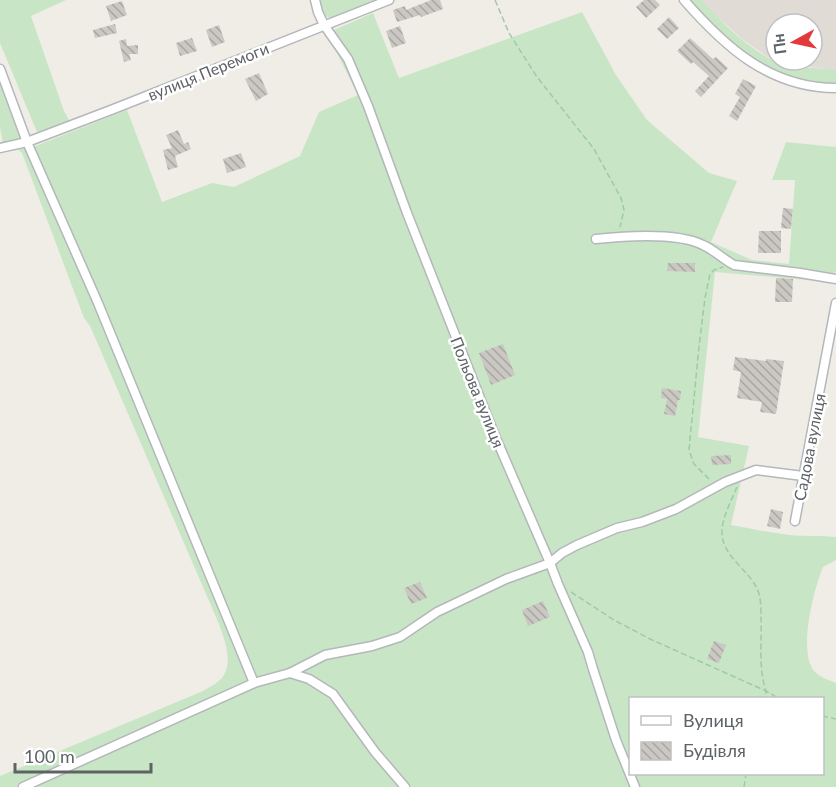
<svg xmlns="http://www.w3.org/2000/svg" width="836" height="787" font-family="Lato,sans-serif">
<style>
.education{fill:#e0dcd5;fill-rule:evenodd}
.grass{fill:#c8e6c5;fill-rule:evenodd}
.building{fill:url(#building-back-hatch)}
.lines{fill:none;stroke-linecap:round;stroke-linejoin:round}
.street-casing{stroke:#b4b7bb;stroke-width:11}
.path{stroke:#9fcaa7;stroke-width:1.5;stroke-dasharray:6 3;stroke-linecap:butt}
.street{stroke:#fff;stroke-width:8}
.labels{text-anchor:middle;dominant-baseline:central;stroke-width:5;stroke-linejoin:round;paint-order:stroke}
.street-label{font-size:16px;fill:#5e6367;stroke:#fff}
</style>
<defs>
<pattern id="building-back-hatch" width="6" height="6" patternUnits="userSpaceOnUse" patternTransform="scale(1.5)"><rect width="6" height="6" fill="#cbc8c3"/><path d="M-1 5l2 2M0 0l6 6M5-1l2 2" fill="none" stroke="#a8a6a2"/></pattern>
</defs>
<rect width="100%" height="100%" fill="#f0ede7"/>
<!-- education -->
<path class="education" d="M702 0H836V70L784 64 766 56 742 39 712 12ZM776 24H812V60H776Z"/>
<!-- grass -->
<g class="grass">
<polygon points="0,0 66,0 31,16 64,111 70,122 37,132 0,43"/>
<polygon points="318,0 374,0 330,18 323,15"/>
<path d="M688 0H702C720 21 757 58 785 64 802 68 819 68 836 70V84H824L777 73 741 50Z"/>
<path d="M582 12 616 75 647 120 709 173 737 181 711 242 752 260 789 264 795 180H772L786 142 836 147V271L830 282 715 272 698 437 749 446 731 525C748 528 766 532 783 534 801 537 818 535 836 537V560L823 567C814 589 797 653 815 672 821 678 829 680 836 683V787H0V776L203 691C211 686 221 682 225 673 233 658 222 632 216 617L90 326 84 318 22 153 18 150 0 153V145L3 144 0 127V68L33 147 127 110 162 202 212 183 234 187 300 156 319 112 358 95 327 33 373 13 399 78ZM630 698H822V774H630Z"/>
</g>
<!-- building -->
<g class="building">
<polygon points="431,0 440,0 443,9 421,17 420,15 397,22 393,10 405,6 406,10"/>
<polygon points="644,0 655,0 660,5 646,18 636,7"/>
<polygon points="122,1 127,15 111,21 106,6"/>
<polygon points="669,17 679,28 667,39 657,29"/>
<polygon points="115,24 117,33 95,38 93,30"/>
<polygon points="219,25 225,42 212,47 206,30"/>
<polygon points="400,26 406,43 392,48 386,31"/>
<polygon points="192,38 197,51 180,56 176,43"/>
<polygon points="690,38 713,59 716,57 728,68 701,97 695,91 709,76 693,62 691,64 677,51"/>
<polygon points="126,39 127,46 138,45 138,54 129,54 131,60 124,62 119,41"/>
<polygon points="259,73 268,94 256,101 245,79"/>
<polygon points="743,79 756,86 737,121 729,116 740,97 735,94"/>
<polygon points="178,130 184,144 188,142 191,149 175,156 178,167 168,170 163,150 172,148 166,135"/>
<polygon points="241,153 246,167 227,173 223,159"/>
<polygon points="783,208 793,209 791,229 781,228"/>
<polygon points="759,231 781,231 781,253 758,253"/>
<polygon points="668,263 695,263 695,272 667,271"/>
<polygon points="776,278 793,279 792,302 775,302"/>
<polygon points="503,344 515,375 491,385 479,353"/>
<polygon points="735,357 766,361 766,359 784,361 776,414 760,412 762,402 737,398 741,372 733,370"/>
<polygon points="662,388 681,391 680,400 678,400 675,416 664,414 667,399 661,398"/>
<polygon points="731,455 731,464 712,465 711,456"/>
<polygon points="771,509 783,512 780,529 767,526"/>
<polygon points="420,582 427,598 411,604 404,588"/>
<polygon points="543,601 550,617 528,626 522,610"/>
<polygon points="714,641 726,645 719,663 707,659"/>
</g>
<g class="lines">
<!-- street casing -->
<g class="street-casing">
<g id="street">
<polyline points="315,0 318,12 324,25 348,59 368,106 407,213 495,436 550,563 558,584 588,652 593,669 616,740 635,787"/>
<path d="M684 0C725 47 770 88 836 88"/>
<polyline points="0,69 27,142 98,303 254,683 23,787"/>
<polyline points="0,148 27,142 111,110 389,0"/>
<path d="M596 239C625 236 677 232 703 245 714 250 723 259 734 265L800 273 836 279"/>
<polyline points="795,521 836,303"/>
<polyline points="290,673 309,679 333,694 375,752 405,787"/>
<polyline points="254,683 290,673 325,655 372,646 400,637 437,612 506,579 550,563 562,553 577,545 617,528 642,522 676,509 725,482 756,470 803,476"/>
</g>
</g>
<!-- path -->
<g class="path">
<polyline points="495,0 509,33 537,77 594,149 621,198 624,210 620,227"/>
<polyline points="709,479 694,464 689,450 699,346 705,298 710,274 714,270 723,267"/>
<path d="M737 487C732 499 722 518 722 531 721 558 752 570 759 594 761 601 761 610 761 617 762 642 758 667 766 691L778 698"/>
<polyline points="571,592 614,620 650,639 766,691 765,698"/>
<polyline points="822,716 836,719"/>
<polyline points="744,787 746,774"/>
</g>
<!-- street -->
<use href="#street" class="street"/>
</g>
<g class="labels">
<!-- street labels -->
<g class="street-label">
<text transform="translate(208 71) rotate(-22)">вулиця Перемоги</text>
<text transform="translate(478 392) rotate(68)">Польова вулиця</text>
<text transform="translate(809 447) rotate(-79)">Садова вулиця</text>
</g>
</g>
<!-- legend -->
<rect x="629" y="697" width="195" height="78" fill="#ffffff" stroke="#bfc1c2" stroke-width="1.5"/>
<rect x="641" y="716" width="30" height="9" fill="#ffffff" stroke="#bfc1c2" stroke-width="1.5"/>
<text x="683" y="727" font-size="18" fill="#5e6367">Вулиця</text>
<rect x="641" y="742" width="30" height="18" fill="url(#building-back-hatch)" stroke="#bfc1c2" stroke-width="1.5"/>
<text x="683" y="757" font-size="18" fill="#5e6367">Будівля</text>
<!-- north arrow -->
<g transform="translate(794 42) rotate(262)"><circle r="28" fill="#ffffff" stroke="#bfc1c2" stroke-width="1.5"/>
<path d="M0-4.5L10 22L0 15L-10 22Z" fill="#e4393c"/>
<text y="-9" font-size="16" font-weight="bold" text-anchor="middle" fill="#5e6367">Пн</text>
</g>
<!-- scale -->
<path d="M15 763v9h136v-9" fill="none" stroke="#5e6367" stroke-width="3"/>
<text x="24" y="763" font-size="18" fill="#5e6367" stroke="#ffffff" stroke-width="4.5" paint-order="stroke">100 m</text>
</svg>
